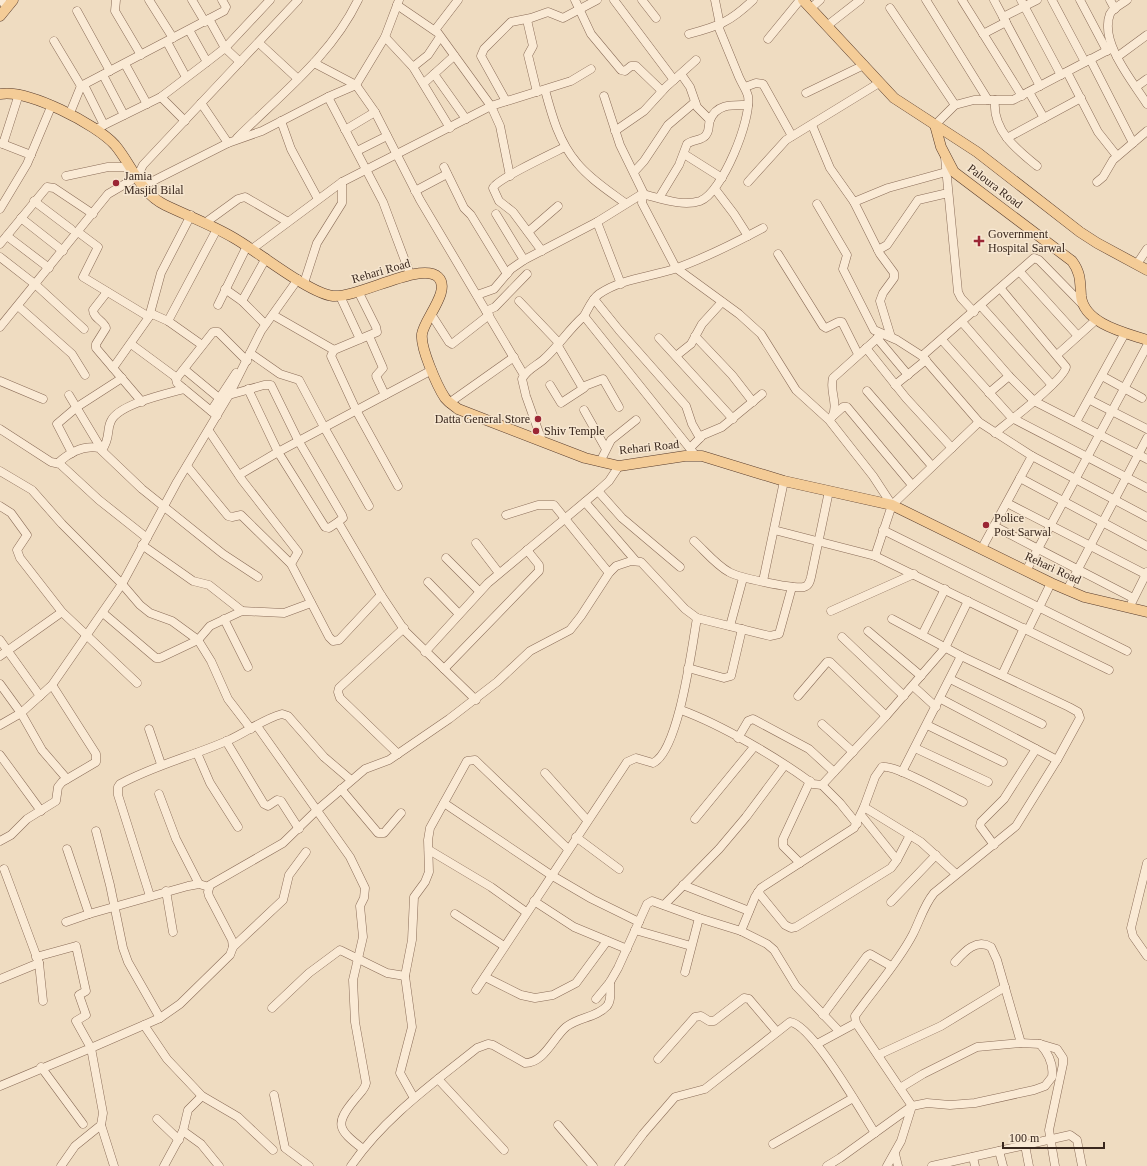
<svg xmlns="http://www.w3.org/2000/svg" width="1147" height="1166" font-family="Georgia,serif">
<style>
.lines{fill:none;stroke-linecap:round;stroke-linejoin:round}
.minor-casing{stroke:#8a6c58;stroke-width:9}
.major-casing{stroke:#573b2c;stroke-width:11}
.minor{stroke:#faead5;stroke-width:8}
.major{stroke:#f4cc97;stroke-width:10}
.poi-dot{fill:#9b2635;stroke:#f7e7d1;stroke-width:1.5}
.labels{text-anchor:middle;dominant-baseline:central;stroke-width:3;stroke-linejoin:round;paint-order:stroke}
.poi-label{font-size:12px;fill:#39271d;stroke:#f7e7d1;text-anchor:start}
.street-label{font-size:12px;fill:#39271d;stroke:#f7e7d1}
</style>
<rect width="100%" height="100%" fill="#efdcc1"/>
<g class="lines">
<!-- minor casing -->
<g class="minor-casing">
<g id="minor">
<polyline points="1,0 7,7"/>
<polyline points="116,0 115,11 141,55"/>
<polyline points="149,0 173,38"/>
<polyline points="192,0 205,22"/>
<polyline points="575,0 591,34 621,70 625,71 631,66 636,66 662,91"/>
<polyline points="614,0 674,80"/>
<polyline points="642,0 656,18"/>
<polyline points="715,0 720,25"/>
<polyline points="926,0 988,100"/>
<polyline points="962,0 1022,96"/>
<polyline points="994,0 1040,86"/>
<polyline points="1021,0 1061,75"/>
<polyline points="1052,0 1085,62"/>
<polyline points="1080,0 1107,51"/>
<polyline points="1110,0 1115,9"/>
<path d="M1127 0C1122 4 1113 8 1110 14 1099 42 1133 82 1147 104"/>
<polyline points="397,5 438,33 491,106 500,126 510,176"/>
<polyline points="811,8 820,0"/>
<polyline points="890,8 955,105"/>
<polyline points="77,11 110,71"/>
<polyline points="1003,17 1037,0"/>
<polyline points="209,19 225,48 240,62"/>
<polyline points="527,20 533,46 528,55 537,92"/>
<polyline points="828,25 860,0"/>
<polyline points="189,30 207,62"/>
<polyline points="435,30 458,0"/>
<path d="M689 34C719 26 730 22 753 0"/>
<polyline points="983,34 1006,22"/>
<polyline points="385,37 413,67 450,128"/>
<polyline points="768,39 800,0"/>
<polyline points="54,41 81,86"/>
<polyline points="167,42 186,77"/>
<polyline points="259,43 298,79"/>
<polyline points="1117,57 1147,35"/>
<polyline points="1090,59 1133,143"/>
<polyline points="314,63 356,85 375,112 420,200 524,375"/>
<polyline points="125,64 147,104"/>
<polyline points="413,67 428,55 440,37"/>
<polyline points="1067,72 1098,132 1117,156"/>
<polyline points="434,74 466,119"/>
<polyline points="681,74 690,87 697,107 710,120"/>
<polyline points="103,75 124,115"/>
<polyline points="424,83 454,56"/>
<polyline points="84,85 104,125"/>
<polyline points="745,87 756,83 763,84 792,136"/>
<polyline points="1136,87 1147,79"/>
<path d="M545 90C552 116 559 142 577 163 590 179 609 191 625 203"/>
<polyline points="1029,92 1044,118"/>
<polyline points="806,93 864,65"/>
<polyline points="604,96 620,145 643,192 642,203 676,268 739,314 761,334 796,390 829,420 873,476 892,505"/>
<polyline points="161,97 185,121"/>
<polyline points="328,97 383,202 410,274"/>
<path d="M995 100C992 130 1016 149 1037 166"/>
<polyline points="506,101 481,56 484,49 511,22 531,18 548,12 563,18 597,0"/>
<polyline points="201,103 228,143"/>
<polyline points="70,113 81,86 224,11 226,7 222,0"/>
<polyline points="281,121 291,149 318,199"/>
<polyline points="812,125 830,168 854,202 880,254 894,273 894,278 883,293 880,301 891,337"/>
<polyline points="935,125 955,105 974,100 1013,100 1112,48"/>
<polyline points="96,129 161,97 207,62 225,48 270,0"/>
<polyline points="345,130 375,112"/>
<polyline points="615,131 644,111 666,87 696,60"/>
<path d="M237 138C281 94 331 56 358 0"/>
<polyline points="1007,138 1081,98"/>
<polyline points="0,143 31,155"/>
<polyline points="3,144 19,94"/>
<polyline points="357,151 387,136"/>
<polyline points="684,154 722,178"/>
<polyline points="945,157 958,292 961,298 974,312"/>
<polyline points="444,167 464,208 471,215 507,274"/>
<polyline points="634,172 644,161 668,125 695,102"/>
<polyline points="66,176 108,167 130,167"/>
<polyline points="748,182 786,140 879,83"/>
<polyline points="1097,182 1103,177 1113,160 1147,131"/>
<polyline points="143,186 228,143 262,131 328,97 356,85 385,37 399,0"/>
<polyline points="715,189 734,214 748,236"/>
<polyline points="415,191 447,174"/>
<path d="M659 198 679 165 687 144C693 139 702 141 706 135 710 130 708 125 710 120 717 103 734 105 748 105"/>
<polyline points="34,201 71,229"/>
<polyline points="854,202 888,188 946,172"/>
<polyline points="817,204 847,255 843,269 874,330 897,340 922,356 979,422 1032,456 1147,517"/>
<polyline points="0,209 27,164 51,107"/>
<polyline points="496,214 524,260"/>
<polyline points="21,218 63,251"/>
<polyline points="597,222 621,284"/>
<polyline points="205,223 238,199 245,197 288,222"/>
<polyline points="78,232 98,247 83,277 149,317"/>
<polyline points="528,232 558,206"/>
<polyline points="7,236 49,268"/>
<polyline points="0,244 47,187 54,188 93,214"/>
<polyline points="252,249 342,182 491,106 571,81 591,69"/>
<polyline points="878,250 887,245 918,200 948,193"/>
<path d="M542 251 513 212 499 201 493 188C497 179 553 153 565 147"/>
<polyline points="778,254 823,326 826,328 838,322 842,322 858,354"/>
<polyline points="0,257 36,285 84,329"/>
<polyline points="1137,264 1147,249"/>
<polyline points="1020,272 1078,336"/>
<polyline points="304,283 317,243 342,203 342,182"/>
<polyline points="225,289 242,301 265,324"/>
<path d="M107 292 93 310C93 318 104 321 106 328L96 344V348L142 402"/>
<polyline points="359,293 376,327 377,332 334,350 331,356 356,410 398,486"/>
<path d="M477 295 494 289 511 269 524 260 597 222 642 194C660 198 682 207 700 201 722 193 752 119 748 96 746 89 742 84 739 77 732 60 725 43 718 26"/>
<polyline points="340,296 360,339"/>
<polyline points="594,299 619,330 686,406 692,424 700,438"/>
<polyline points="242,301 266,258"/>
<polyline points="519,301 559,343"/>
<polyline points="218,305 247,246"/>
<polyline points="18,306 72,354 85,375"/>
<polyline points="981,306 1052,385"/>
<polyline points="486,311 495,307 527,274"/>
<polyline points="150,313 168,321 202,345"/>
<polyline points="431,314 449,342 452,344 489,315"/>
<polyline points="273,315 334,350"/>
<path d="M584 316C588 309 592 299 599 294 622 278 652 277 677 268 707 257 735 243 763 228"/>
<polyline points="168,321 217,229"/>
<polyline points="962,322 1009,376 1034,401 1147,459"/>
<polyline points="0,327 108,194 137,177 143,165 298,0"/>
<polyline points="369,336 383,368 376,376 385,395"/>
<polyline points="695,336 732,375 753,402"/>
<polyline points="659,338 733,419"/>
<polyline points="877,338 908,375"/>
<polyline points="942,340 1012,418 1147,488"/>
<polyline points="131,344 177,378"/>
<polyline points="558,346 582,387 603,379 619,407"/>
<polyline points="866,348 906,398 952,448"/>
<polyline points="250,353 280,374 299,380 324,427 369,506"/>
<polyline points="1057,355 1097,319"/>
<polyline points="676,356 691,344 702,324 722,302"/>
<polyline points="922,356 1034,258 1039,260 1082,304"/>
<polyline points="113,368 149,317 161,273 191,215"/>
<polyline points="184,369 219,398"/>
<polyline points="432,370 278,452 325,527 329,528 338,522 381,595 405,631 476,700"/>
<polyline points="1102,376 1142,398"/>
<polyline points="0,381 43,399"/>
<polyline points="550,385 561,403 584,388"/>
<polyline points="895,385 926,360"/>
<polyline points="867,391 932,466"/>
<polyline points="989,393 1009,376"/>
<path d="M69 395 102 450C111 437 106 431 111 421 119 404 166 394 184 389"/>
<polyline points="229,395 264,385 271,385 298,440 342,515 343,518 338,522"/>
<polyline points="1090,400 1147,429"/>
<polyline points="449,403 514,357"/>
<polyline points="584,410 606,449"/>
<polyline points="211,411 236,373"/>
<polyline points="217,416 177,383 176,379 213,332 218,332 247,361"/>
<polyline points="833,416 843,407 847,407 912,485"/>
<path d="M832 417C839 405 829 390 833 378L882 334"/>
<polyline points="1076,422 1125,333"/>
<polyline points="0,429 51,462 60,464 99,500 147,538"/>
<polyline points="209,431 242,480 298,552 291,564 329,637 333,641 339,640 381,595"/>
<path d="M995 433C1007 423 1065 379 1066 367L1001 289"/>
<path d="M542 441 526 396 522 379C526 370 536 366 543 360 558 347 568 330 584 316L696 456"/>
<polyline points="690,448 703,435 722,427 762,394"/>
<polyline points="72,453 57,424 77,407 122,378"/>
<polyline points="600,462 611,440 636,420"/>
<path d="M58 463C69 453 84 445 99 448L142 489 223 554 258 577"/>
<polyline points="187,466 228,516 232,517 241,515 291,564"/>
<polyline points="0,471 32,490 62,524 122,584 140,605 150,613 172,621 198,640 211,661 228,699 251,729"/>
<polyline points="239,475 278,452 248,389"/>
<polyline points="1020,478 1147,546"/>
<polyline points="598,491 622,518 680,567"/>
<polyline points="585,502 635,560"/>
<polyline points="1007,503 1147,575"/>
<polyline points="0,506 11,513 27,535 17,550 20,558 62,612 137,683"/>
<polyline points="506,515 538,505 554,505 609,573"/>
<polyline points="994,526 1133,598"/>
<polyline points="774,530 875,556 1109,670"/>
<polyline points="883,530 1127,651"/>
<path d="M694 541C705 551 716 565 729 572 739 578 793 589 804 587 809 586 810 581 811 577L829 491"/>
<polyline points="476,543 499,573"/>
<polyline points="142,545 193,581 209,585 242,611"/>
<polyline points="982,548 1032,456"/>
<polyline points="875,556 892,505 979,422"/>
<polyline points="446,558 479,591"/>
<polyline points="1026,571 1147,346"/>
<polyline points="763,581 784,481"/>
<polyline points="428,582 459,614"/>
<polyline points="1067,590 1147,438"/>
<polyline points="1132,602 1147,572"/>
<polyline points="831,611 914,574"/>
<polyline points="103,613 156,658 160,658 198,640 210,626 242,611 284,613 311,603"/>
<polyline points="224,619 248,667"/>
<polyline points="730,626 743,578"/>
<polyline points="1028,630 1051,583"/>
<polyline points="868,631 921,676"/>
<polyline points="922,635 945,589"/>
<polyline points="842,637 904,696"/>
<polyline points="0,640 40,696"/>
<polyline points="425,652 488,583 598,491 609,481 619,466"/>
<polyline points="0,656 62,612"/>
<polyline points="688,668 724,678 731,676 742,629"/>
<polyline points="444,669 539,571 539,565 527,550"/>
<polyline points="1002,675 1024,628"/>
<polyline points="950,679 1042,724"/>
<polyline points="0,684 21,713 42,750 67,779"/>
<polyline points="913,686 936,707"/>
<polyline points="798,696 827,662 830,662 886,716"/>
<polyline points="941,699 1057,760"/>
<path d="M681 710C722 725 778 758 813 784L822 785 886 716 945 648 968 601"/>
<polyline points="822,724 853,752"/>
<polyline points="0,725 21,713 52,685 122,584 177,482 229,395 261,331 298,279"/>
<polyline points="927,725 1003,762"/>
<path d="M257 726 350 857 365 888 364 898 360 906 363 937 353 980 355 1022 366 1083C365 1089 360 1093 356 1098 334 1124 337 1129 363 1149"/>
<polyline points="149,729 161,764"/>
<polyline points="738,738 748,721 753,719 809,749 834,772"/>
<polyline points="226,741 264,804 268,806 277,800 281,801 299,829"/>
<polyline points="915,748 988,782"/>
<polyline points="197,753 210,783 238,827"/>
<polyline points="398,754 340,698 338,692 339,688 404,628"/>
<polyline points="0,755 41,811"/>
<polyline points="902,772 961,656"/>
<polyline points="545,773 587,820"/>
<polyline points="822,785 840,803 857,824"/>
<polyline points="341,789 378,833 384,833 401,813"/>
<polyline points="159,794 176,839 199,884"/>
<polyline points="444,803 551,875 592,899 639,922"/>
<polyline points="864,807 921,842 956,874"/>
<polyline points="861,815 897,860"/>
<polyline points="695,819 754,747"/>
<polyline points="96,831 110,885 123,948 128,962 160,1018"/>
<polyline points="576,837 619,869"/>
<polyline points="0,841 11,835 27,819 56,801 58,787 62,782 96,762 96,754 52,685"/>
<polyline points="994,845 980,826 981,822 1004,799 1036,749"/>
<polyline points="67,849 89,914"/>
<polyline points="429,850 491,887 526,912"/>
<polyline points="800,863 783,846 783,839 810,781"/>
<polyline points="1147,863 1131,928 1133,936 1147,956"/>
<polyline points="4,869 39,963 43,1001"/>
<polyline points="683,885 749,911"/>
<polyline points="166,891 173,932"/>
<polyline points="758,892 785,925 791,928 796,927 891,868 897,860 910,835"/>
<path d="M150 896 118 795V787L120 784C155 765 193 756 229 740 247 732 263 719 282 714L288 716 324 757 351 780"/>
<polyline points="534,901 574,927 627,949"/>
<polyline points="891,902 936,855"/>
<polyline points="664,905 719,849 746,817 784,766"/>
<polyline points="455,914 504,946"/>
<polyline points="66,922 89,914 188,886 199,884 209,887"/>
<polyline points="635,930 691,946"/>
<path d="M741 931 755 897 761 888 854 828 864 807 875 777 882 767C894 764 949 795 963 802"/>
<polyline points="233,947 283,900 289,875 306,852"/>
<path d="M955 962C964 952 976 938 991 947L997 960 1021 1043"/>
<polyline points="685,972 699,918"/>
<polyline points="485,977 521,995 535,998 553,995 576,983 607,941"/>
<polyline points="0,979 39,963"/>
<path d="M476 990 627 762 636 758 653 763C679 751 692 646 697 618"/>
<polyline points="596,999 610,982 618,968 647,904 652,901 699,918 741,931 767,944 774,950 796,986 839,1031"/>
<polyline points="272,1008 309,973 340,950 387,973 405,976"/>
<polyline points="823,1015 867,956 870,954 891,966"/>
<polyline points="144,1025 167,1059 202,1096 238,1117 273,1150"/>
<polyline points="817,1044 856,1023"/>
<polyline points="878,1055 941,1026 1005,987"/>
<polyline points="658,1059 695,1017 701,1016 709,1021 714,1021 744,998 749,999 777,1032"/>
<polyline points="41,1067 83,1124"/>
<polyline points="438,1079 504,1150"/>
<polyline points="0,1086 91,1048 76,1021 86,1015 79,995 86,991 76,946 36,957"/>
<polyline points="900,1088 923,1074 977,1047 1021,1043 1040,1044 1057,1049 1063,1058 1063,1064 1049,1130 1055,1166"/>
<polyline points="274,1095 285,1148 309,1166"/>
<polyline points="414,1098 400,1073 412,1027 405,976 412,940 414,897 425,882 429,872 428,840 430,828 467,761 475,760 568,849"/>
<polyline points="157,1119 179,1140"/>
<polyline points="101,1125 114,1166"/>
<polyline points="558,1125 593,1166"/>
<polyline points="183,1131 201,1144 219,1166"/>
<polyline points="773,1144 853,1098"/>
<polyline points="1025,1145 1029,1166"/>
<polyline points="999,1151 1003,1166"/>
<polyline points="895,1154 898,1166"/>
<polyline points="973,1157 975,1166"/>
<polyline points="61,1166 75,1146 101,1125 103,1113 91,1048 160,1018 180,1004 230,955 233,947 232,940 209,896 208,892 210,885 283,843 316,811 365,769 389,760 449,719 497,682 530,651 570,630 581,616 609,573 616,566 631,561 641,562 685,609 697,618 770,636 779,634 792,587"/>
<polyline points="164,1166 183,1131 188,1110 202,1096"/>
<path d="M351 1166C384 1118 432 1084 477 1048L488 1044 493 1045 525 1063C544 1063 553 1038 566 1027 578 1017 596 1018 607 1006 612 1000 610 989 610 982"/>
<path d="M619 1166 643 1134 675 1097 705 1089 790 1022C812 1024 862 1113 875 1133"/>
<path d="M827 1166 840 1158 912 1106 927 1103 950 1105 975 1103 1034 1090 1045 1086 1052 1077C1054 1064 1049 1054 1040 1044"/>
<path d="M887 1166 901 1141 912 1106 856 1023 855 1016C874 989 898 963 913 934 920 920 924 905 934 893L1016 826 1057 760 1080 718 1078 712 1069 707 961 656 892 619"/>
<polyline points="932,1166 1070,1135 1077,1140 1082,1166"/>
</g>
</g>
<!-- major casing -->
<g class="major-casing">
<g id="major">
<polyline points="803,0 894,98 977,152 1080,232 1097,243 1147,270"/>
<polyline points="0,16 13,0"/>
<path d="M0 94C28 89 96 124 115 145 132 165 140 193 165 205 188 216 212 225 234 238 257 251 310 294 333 296 359 298 421 261 438 277 452 290 424 319 422 334 420 347 437 386 445 398 449 403 453 405 458 409L585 458 619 466 685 456H702L784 481 892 505 1051 583 1084 597 1147 612"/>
<path d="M935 125 941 147 954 172 1072 261C1081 273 1080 282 1081 296 1084 324 1126 333 1147 340"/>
</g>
</g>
<!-- minor -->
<use href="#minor" class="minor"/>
<!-- major -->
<use href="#major" class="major"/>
</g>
<!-- markers -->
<g class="poi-dot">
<circle cx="116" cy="183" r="4"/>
<path d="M977 235h4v4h4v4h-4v4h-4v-4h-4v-4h4z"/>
<circle cx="538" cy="419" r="4"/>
<circle cx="536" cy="431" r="4"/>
<circle cx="986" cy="525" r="4"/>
</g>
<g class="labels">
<!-- poi labels -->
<g class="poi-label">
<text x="124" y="176">Jamia<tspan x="124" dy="14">Masjid Bilal</tspan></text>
<text x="988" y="234">Government<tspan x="988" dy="14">Hospital Sarwal</tspan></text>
<text x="530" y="419" text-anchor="end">Datta General Store</text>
<text x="544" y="431">Shiv Temple</text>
<text x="994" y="518">Police<tspan x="994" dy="14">Post Sarwal</tspan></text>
</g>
<!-- street labels -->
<g class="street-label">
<text transform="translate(995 186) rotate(37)">Paloura Road</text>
<text transform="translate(381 271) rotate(-16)">Rehari Road</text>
<text transform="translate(649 447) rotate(-6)">Rehari Road</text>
<text transform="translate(1053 568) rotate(25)">Rehari Road</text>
</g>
</g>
<!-- scale -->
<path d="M1003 1142v6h101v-6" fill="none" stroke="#39271d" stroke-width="2"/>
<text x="1009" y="1142" font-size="12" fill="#39271d" stroke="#f7e7d1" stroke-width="3" paint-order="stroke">100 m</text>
</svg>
